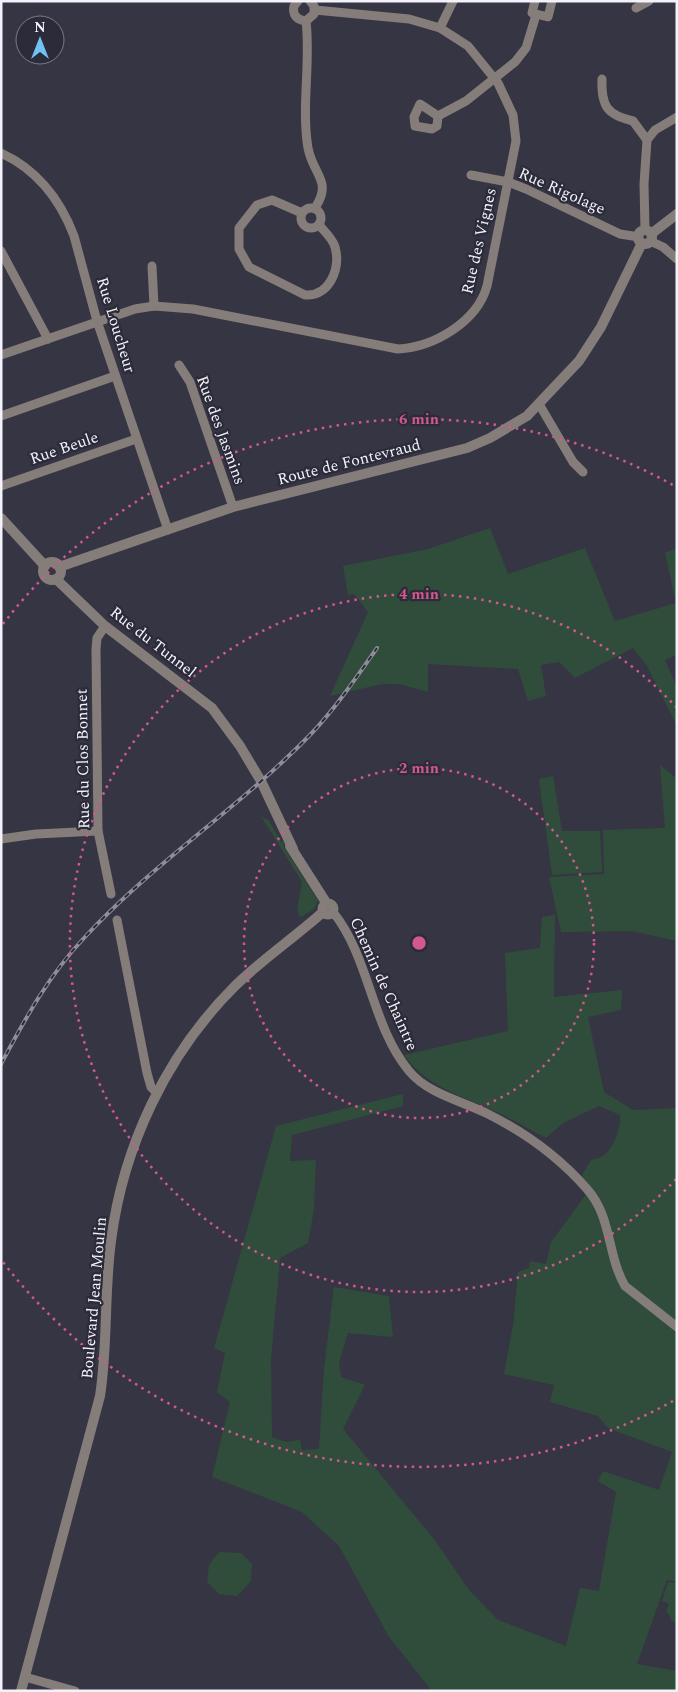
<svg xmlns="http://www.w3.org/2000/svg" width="678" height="1692" font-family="Spectral,serif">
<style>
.green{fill:#304d3b}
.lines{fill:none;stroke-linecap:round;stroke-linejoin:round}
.minor{stroke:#857d79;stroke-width:9}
.tertiary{stroke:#857d79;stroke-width:10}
.rail-casing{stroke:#8e8d98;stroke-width:4}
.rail{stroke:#2c2b39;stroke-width:2;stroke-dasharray:5.5;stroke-linecap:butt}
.ring{fill:none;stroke:#d1598b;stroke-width:2.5;stroke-dasharray:2.5 5}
.labels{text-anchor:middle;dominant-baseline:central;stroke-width:4.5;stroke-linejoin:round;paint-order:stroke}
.street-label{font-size:16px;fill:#f3f2fb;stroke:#2c2b39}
.centre{fill:#d1598b;stroke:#2c2b39;stroke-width:2.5}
.ring-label{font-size:15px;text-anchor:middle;font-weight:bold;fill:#d1598b;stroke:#2c2b39;stroke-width:4.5;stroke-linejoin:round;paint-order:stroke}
</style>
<rect width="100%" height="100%" fill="#363543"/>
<!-- green -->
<g class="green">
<polygon points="490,528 508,574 585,548 615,621 676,603 665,553 677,548 677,655 665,660 677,687 677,726 647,666 633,648 575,678 559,662 541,665 546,696 528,701 518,669 428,664 428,692 399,684 382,684 330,696 368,612 354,594 348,595 343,566 428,549"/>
<polygon points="660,765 677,779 677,941 632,931 561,932 549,877 604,874 603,830 665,828"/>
<polygon points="553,776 562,831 600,831 602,872 552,875 539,779"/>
<polygon points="261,816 269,821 281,842 284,842 284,847 318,901 313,910 300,917 297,910 302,882"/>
<path d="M555 915 554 997 622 990 621 1010 588 1017 604 1092 633 1110 677 1108V1582L667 1580 637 1664 677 1671V1691H432L389 1637 339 1546 302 1512 212 1477 230 1402 217 1392 225 1353 214 1348 276 1126 403 1094V1106L292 1135 290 1161 316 1160 314 1209 308 1243 280 1258 271 1359 272 1437 286 1442 300 1440 302 1450 319 1449 324 1368 334 1287 389 1296 393 1337 348 1333 339 1362 341 1377 365 1385 343 1429 434 1539 469 1590 498 1620 566 1646 580 1588 599 1591 616 1492 598 1481 603 1471 659 1490 672 1452 608 1428 598 1416 550 1402 554 1385 504 1374 513 1325 518 1272 529 1268 530 1261 546 1264 551 1242 585 1196 582 1175 591 1160C595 1159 600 1158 603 1156 614 1148 621 1127 620 1115L599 1106 563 1123 546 1138C531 1130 516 1121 501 1114 466 1097 427 1088 404 1055L508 1031 505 953 540 948 542 917Z"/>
<polygon points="219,1552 241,1553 252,1564 251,1581 237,1596 219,1594 207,1582 209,1565"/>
<polygon points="668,1582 677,1583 677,1623 672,1621 666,1610 669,1604 662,1601"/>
</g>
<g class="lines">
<!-- minor -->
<g class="minor">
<path d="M298 1 294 6C292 15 297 20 306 21L314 14V6L310 1"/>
<polyline points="535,1 532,13 548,17 552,1"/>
<polyline points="636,8 649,1"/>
<path d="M306 21C311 63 301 106 308 148 313 175 333 181 315 208"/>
<polyline points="440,28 453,1"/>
<path d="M602 79C601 106 607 115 633 121L647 140"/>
<polygon points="420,104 438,116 437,126 432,129 415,126 414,117"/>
<polyline points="438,116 466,101 515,62 526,48 536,15"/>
<path d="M1 153C38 170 60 199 74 236L97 321 168 530"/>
<polyline points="471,175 508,182 526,189 620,234 639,237"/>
<circle cx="311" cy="218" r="10"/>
<path d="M302 213 272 200 257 205 239 228V249L249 267 305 295C329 297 341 269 335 247 333 239 324 231 319 225"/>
<polyline points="645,230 644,184 647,140 655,130 677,117"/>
<polyline points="650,241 663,247 677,259"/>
<polyline points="1,251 48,339"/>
<polyline points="152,266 154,306"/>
<path d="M1 355 135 309 154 306 193 309 398 349C434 347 477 322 487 286L516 141 513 115 498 83 468 46 440 28 409 19 315 10"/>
<polyline points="179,365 190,382 233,507"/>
<polyline points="539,404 573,462 583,472"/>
<polyline points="1,416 115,376"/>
<polyline points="1,486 136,439"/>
<polyline points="105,626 97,638 96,649 98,831 111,894"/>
<polyline points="1,839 36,834 98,831"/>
<path d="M333 912C370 958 371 1025 409 1071 428 1094 462 1101 488 1114 526 1133 559 1157 587 1189 612 1217 607 1255 625 1286L677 1327"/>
<polyline points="117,920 147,1073 151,1087 156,1092"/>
<polyline points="25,1677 75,1691"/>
</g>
<!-- tertiary -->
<g class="tertiary">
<circle cx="645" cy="237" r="7"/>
<polyline points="651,234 677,214"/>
<polyline points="1,518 45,566"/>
<circle cx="52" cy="571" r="9"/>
<polyline points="59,567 233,507 467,448 490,438 527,416 579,361 601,327 642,243"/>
<polyline points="56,579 105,626 212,708 240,746 261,781 293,849"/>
<polyline points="290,846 327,904"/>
<circle cx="328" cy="909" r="5.5"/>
<path d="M21 1691 100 1396C108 1345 104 1293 111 1241 123 1147 166 1055 234 987 261 960 294 938 323 912"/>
</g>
<!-- rail casing -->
<g class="rail-casing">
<path id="rail" d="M1 1064C25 1019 49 975 84 938 153 863 239 808 310 735 335 709 356 678 377 648"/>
</g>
<!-- rail -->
<use href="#rail" class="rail"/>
</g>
<!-- distance rings -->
<g class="ring">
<circle cx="419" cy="943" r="175"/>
<path d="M676 1179A349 349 0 1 1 676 707"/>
<path d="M673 1401A524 524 0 0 1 3 1262M3 624A524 524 0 0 1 673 485"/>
</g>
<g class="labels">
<!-- street labels -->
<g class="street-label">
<text transform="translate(562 191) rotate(24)">Rue Rigolage</text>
<text transform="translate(479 241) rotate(-77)">Rue des Vignes</text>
<text transform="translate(116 325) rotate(73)">Rue Loucheur</text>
<text transform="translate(221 430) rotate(70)">Rue des Jasmins</text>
<text transform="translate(64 448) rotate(-19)">Rue Beule</text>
<text transform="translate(349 462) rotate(-14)">Route de Fontevraud</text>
<text transform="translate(153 642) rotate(38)">Rue du Tunnel</text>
<text transform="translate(83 759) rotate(-91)">Rue du Clos Bonnet</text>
<text transform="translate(384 984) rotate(66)">Chemin de Chaintre</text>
<text transform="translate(94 1298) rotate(-85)">Boulevard Jean Moulin</text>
</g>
</g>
<circle cx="419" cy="943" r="8" class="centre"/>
<g class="ring-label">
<text x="419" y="424">6 min</text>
<text x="419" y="599">4 min</text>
<text x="419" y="773">2 min</text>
</g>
<!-- border -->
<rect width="678" height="1692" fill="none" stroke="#f3f2fb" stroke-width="5"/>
<!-- north arrow -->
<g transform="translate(40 40)"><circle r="24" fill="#2c2b39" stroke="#7c7b87"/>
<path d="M0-4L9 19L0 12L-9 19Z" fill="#70c1f4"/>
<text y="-8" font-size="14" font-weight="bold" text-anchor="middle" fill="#f3f2fb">N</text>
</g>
</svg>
